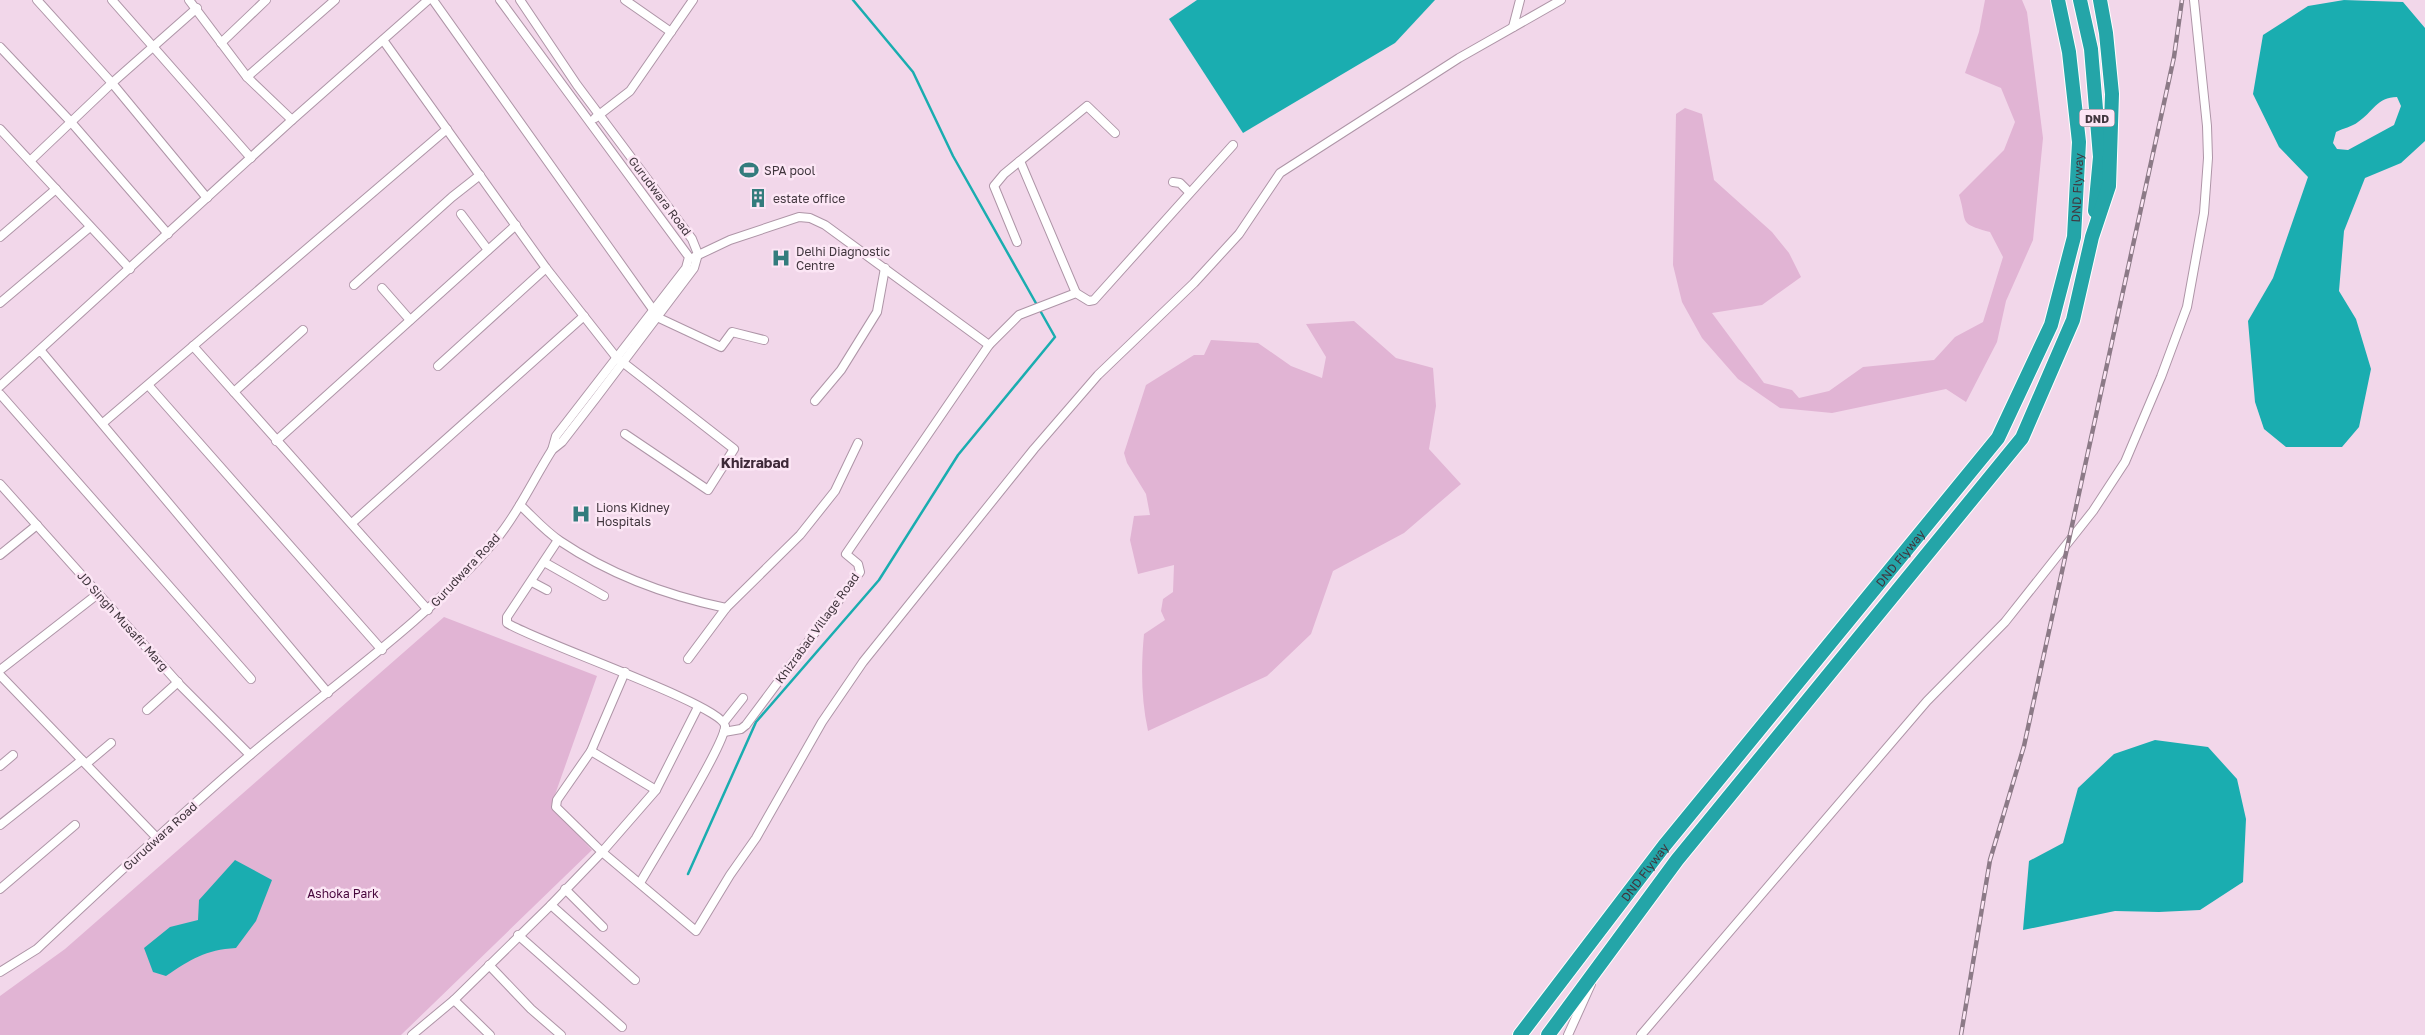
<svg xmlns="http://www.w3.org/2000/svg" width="2425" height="1035" font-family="'Golos Text',sans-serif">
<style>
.green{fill:#e1b4d4}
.water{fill:#1aadb0;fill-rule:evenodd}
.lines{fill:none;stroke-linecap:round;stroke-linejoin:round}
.stream{stroke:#1aadb0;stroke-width:2.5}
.street-casing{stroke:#ae95a7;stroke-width:10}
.highway-casing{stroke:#fff;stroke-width:16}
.street{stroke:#fff;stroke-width:8}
.highway{stroke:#24a5a8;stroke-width:14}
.rail-casing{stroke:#8c7a87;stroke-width:4.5}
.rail{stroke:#fce6f5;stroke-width:2.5;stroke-dasharray:8;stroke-linecap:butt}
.labels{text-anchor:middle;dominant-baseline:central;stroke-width:5;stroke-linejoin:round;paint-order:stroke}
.shield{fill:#fce6f5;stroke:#796b75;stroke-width:1}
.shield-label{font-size:11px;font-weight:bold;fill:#41363e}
.poi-label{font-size:12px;fill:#41363e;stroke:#fce6f5;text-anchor:start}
.street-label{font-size:12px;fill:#41363e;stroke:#fce6f5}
.park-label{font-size:12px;fill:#48073d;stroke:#fce6f5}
.neighbourhood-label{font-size:14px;font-weight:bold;fill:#3e2938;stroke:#fce6f5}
</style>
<rect width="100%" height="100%" fill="#f2d7ea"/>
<!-- green -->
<g class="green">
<path d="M1985 0H2022L2027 12 2043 138 2033 240 2006 301 1997 342 1966 402 1946 389 1832 413 1780 408 1738 379 1702 338 1682 302 1673 265 1676 114 1685 108 1702 114 1714 180 1772 232 1789 253 1801 277 1762 305 1712 313 1764 383 1792 390 1799 398 1829 391 1863 367 1934 360 1955 337 1983 322 2003 257 1990 232C1957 223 1968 223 1959 195L2004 150 2015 122 2001 88 1965 73 1979 32Z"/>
<path d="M1354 321 1396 358 1433 368 1436 406 1429 449 1461 484 1404 533 1333 571 1311 634 1267 676 1148 731C1141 699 1141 666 1144 634L1165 620 1161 611 1163 599 1173 592 1174 565 1138 574 1130 540 1134 516 1150 515 1146 494 1127 463 1124 453 1146 385 1194 355H1204L1211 340 1258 343 1291 366 1322 378 1326 357 1306 324Z"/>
<polygon points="444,617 597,676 551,806 592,850 401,1035 0,1035 0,996 65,949"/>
</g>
<!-- water -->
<g class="water">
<polygon points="1197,0 1435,0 1395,43 1243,133 1169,19"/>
<path d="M2344 0 2403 2 2425 28V141L2401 163 2365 178 2344 231 2339 291 2356 319 2371 369 2359 427 2342 447H2286L2264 429 2255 402 2248 321 2273 278 2308 177 2279 147 2253 94 2263 35 2308 6ZM2397 97 2401 106 2394 125 2348 150 2337 149 2333 143 2336 132C2343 128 2352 127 2358 122 2373 112 2377 97 2397 97Z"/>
<polygon points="2155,740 2208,747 2237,779 2246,819 2243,882 2200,910 2159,912 2115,911 2023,930 2029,861 2063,843 2078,788 2114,754"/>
<path d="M235 860 272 880 256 921 236 948C205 950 191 959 166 976L153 972 144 948 170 927 198 920 199 900Z"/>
</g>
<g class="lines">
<!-- stream -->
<polyline class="stream" points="688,874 756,722 879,580 958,455 1055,337 953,156 913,72 853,0"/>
<!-- street casing -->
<g class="street-casing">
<g id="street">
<polyline points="37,0 112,83 207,198"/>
<polyline points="112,0 251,158"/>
<polyline points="189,0 247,77 292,120"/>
<polyline points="433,0 659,318 721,347 732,332 764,340"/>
<polyline points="500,0 689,257 686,268 556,436 552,450"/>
<polyline points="625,0 671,32"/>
<polyline points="1513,27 1520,0"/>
<polyline points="383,40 546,268 616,357 734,449 708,490 625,434"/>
<polyline points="221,43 266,0"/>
<polyline points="0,47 71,122 168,234"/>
<polyline points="247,77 335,0"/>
<polyline points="595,118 630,91 693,0"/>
<polyline points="0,129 130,269"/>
<polyline points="30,161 112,83 197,8"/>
<polyline points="1020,161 1076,293"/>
<polyline points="1173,182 1180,183 1189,192"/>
<polyline points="461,214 488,250"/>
<polyline points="0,237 56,189"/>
<polyline points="1017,242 994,186 1004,174 1087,106 1115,133"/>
<polyline points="694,257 730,240 799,217 810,218 825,225 989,345"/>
<polyline points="354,285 452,197 480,175"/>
<polyline points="382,288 410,320"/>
<polyline points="0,303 90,227"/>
<polyline points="193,346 428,610"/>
<polyline points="39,352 41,351 328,693"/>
<polyline points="438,366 546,268"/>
<polyline points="0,386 292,120 428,0"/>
<polyline points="149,386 382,650"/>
<polyline points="234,392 303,330"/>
<polyline points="0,394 251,679"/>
<polyline points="815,401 841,370 877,312 885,268"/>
<polyline points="103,423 447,129"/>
<polyline points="276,441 516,225"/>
<polyline points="0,484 180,685 250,755"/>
<path d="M520 505C533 517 545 531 560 541 609 574 669 596 726 608"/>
<polyline points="352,523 584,316"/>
<path d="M558 540 507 617V623C534 641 723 705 725 726 726 743 653 860 640 883"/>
<polyline points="0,555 37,525"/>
<polyline points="544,562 604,596"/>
<polyline points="532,582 547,590"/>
<polyline points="688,659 726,608 800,535 835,491 858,443"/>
<polyline points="0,670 99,593"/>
<polyline points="625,672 591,751 557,800 556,807 602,852 696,931 730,875 756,838 822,722 863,662 1034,449 1098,375 1194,283 1239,234 1280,173 1459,58 1561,0"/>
<polyline points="0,675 157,838"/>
<polyline points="147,710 178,682"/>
<polyline points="724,722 743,698"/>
<polyline points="724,732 741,729 746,725 860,572 858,564 846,554 989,345 1019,315 1076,293 1089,301 1094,300 1233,145"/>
<polyline points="591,751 656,790"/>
<polyline points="86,764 111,743"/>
<polyline points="0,766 13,755"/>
<polyline points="0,825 82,760"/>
<polyline points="0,889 75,825"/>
<polyline points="565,889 603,927"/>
<polyline points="551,905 635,980"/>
<polyline points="518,935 622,1027"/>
<polyline points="489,965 531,1009 561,1035"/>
<path d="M0 972 37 949C107 884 176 818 249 756 332 685 422 625 494 542 517 515 533 480 552 450L562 442 596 398 694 268 698 254 692 239 577 85 520 0"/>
<polyline points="454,1000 490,1035"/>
<polyline points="412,1035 454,1000 551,905 602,852 656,790 698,707"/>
<polyline points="1568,1035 1591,984"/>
<polyline points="1641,1035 1927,701 2005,622 2093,511 2125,462 2161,377 2187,307 2204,213 2208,158 2207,126 2194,0"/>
</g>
</g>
<!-- highway casing -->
<g class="highway-casing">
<g id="highway">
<polyline points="2080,0 2091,49 2100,157 2095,211"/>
<path id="s1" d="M1520 1035 1664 846 1998 438 2051 325 2074 237 2079 142 2069 52 2058 0"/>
<polyline points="1548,1035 1677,860 2022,438 2073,320 2092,237 2109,186 2112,94 2106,33 2100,0"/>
</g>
</g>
<!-- street -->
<use href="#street" class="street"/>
<!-- highway -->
<use href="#highway" class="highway"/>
<!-- rail casing -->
<g class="rail-casing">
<polyline id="rail" points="1961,1035 1990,860 2024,746 2174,57 2182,0"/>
</g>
<!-- rail -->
<use href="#rail" class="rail"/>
</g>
<!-- icons -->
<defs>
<g id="stadium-bare" transform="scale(1.5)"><path d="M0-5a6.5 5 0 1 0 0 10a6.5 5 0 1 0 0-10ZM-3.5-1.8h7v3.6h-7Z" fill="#337c7d" stroke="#fce6f5" stroke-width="2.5" paint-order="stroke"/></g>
<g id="building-bare" transform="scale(1.5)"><path d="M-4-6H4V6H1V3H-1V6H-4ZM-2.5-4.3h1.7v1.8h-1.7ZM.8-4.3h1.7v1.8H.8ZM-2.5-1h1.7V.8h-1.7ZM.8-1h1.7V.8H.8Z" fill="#337c7d" stroke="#fce6f5" stroke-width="2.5" paint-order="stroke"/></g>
<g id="hospital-bare" transform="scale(1.5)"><path d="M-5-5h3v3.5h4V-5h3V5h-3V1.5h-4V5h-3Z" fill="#337c7d" stroke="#fce6f5" stroke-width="2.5" paint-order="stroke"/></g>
</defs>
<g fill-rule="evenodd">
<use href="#stadium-bare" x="749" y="170"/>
<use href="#building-bare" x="758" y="198"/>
<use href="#hospital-bare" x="781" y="258"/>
<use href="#hospital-bare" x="581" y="514"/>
</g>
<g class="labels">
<!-- shield labels -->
<rect class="shield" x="2079.5" y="109.5" width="35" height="17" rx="4"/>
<g class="shield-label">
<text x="2097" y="118">DND</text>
</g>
<!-- poi labels -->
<g class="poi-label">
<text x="764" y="170">SPA pool</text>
<text x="773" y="198">estate office</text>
<text x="796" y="251">Delhi Diagnostic<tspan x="796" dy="14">Centre</tspan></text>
<text x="596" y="507">Lions Kidney<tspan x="596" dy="14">Hospitals</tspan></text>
</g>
<!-- street labels -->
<g class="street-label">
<text stroke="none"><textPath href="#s1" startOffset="1030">DND Flyway</textPath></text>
<text transform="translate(660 196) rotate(53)">Gurudwara Road</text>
<text stroke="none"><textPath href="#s1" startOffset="610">DND Flyway</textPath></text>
<text transform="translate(465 570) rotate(-47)">Gurudwara Road</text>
<text transform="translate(123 621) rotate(48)">JD Singh Musafir Marg</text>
<text transform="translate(817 628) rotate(-54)">Khizrabad Village Road</text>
<text transform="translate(160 836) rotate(-42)">Gurudwara Road</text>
<text stroke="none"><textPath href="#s1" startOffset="205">DND Flyway</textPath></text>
</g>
<!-- park labels -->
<g class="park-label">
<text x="343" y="893">Ashoka Park</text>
</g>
<!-- neighbourhood labels -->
<g class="neighbourhood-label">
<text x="755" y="462">Khizrabad</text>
</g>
</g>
</svg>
